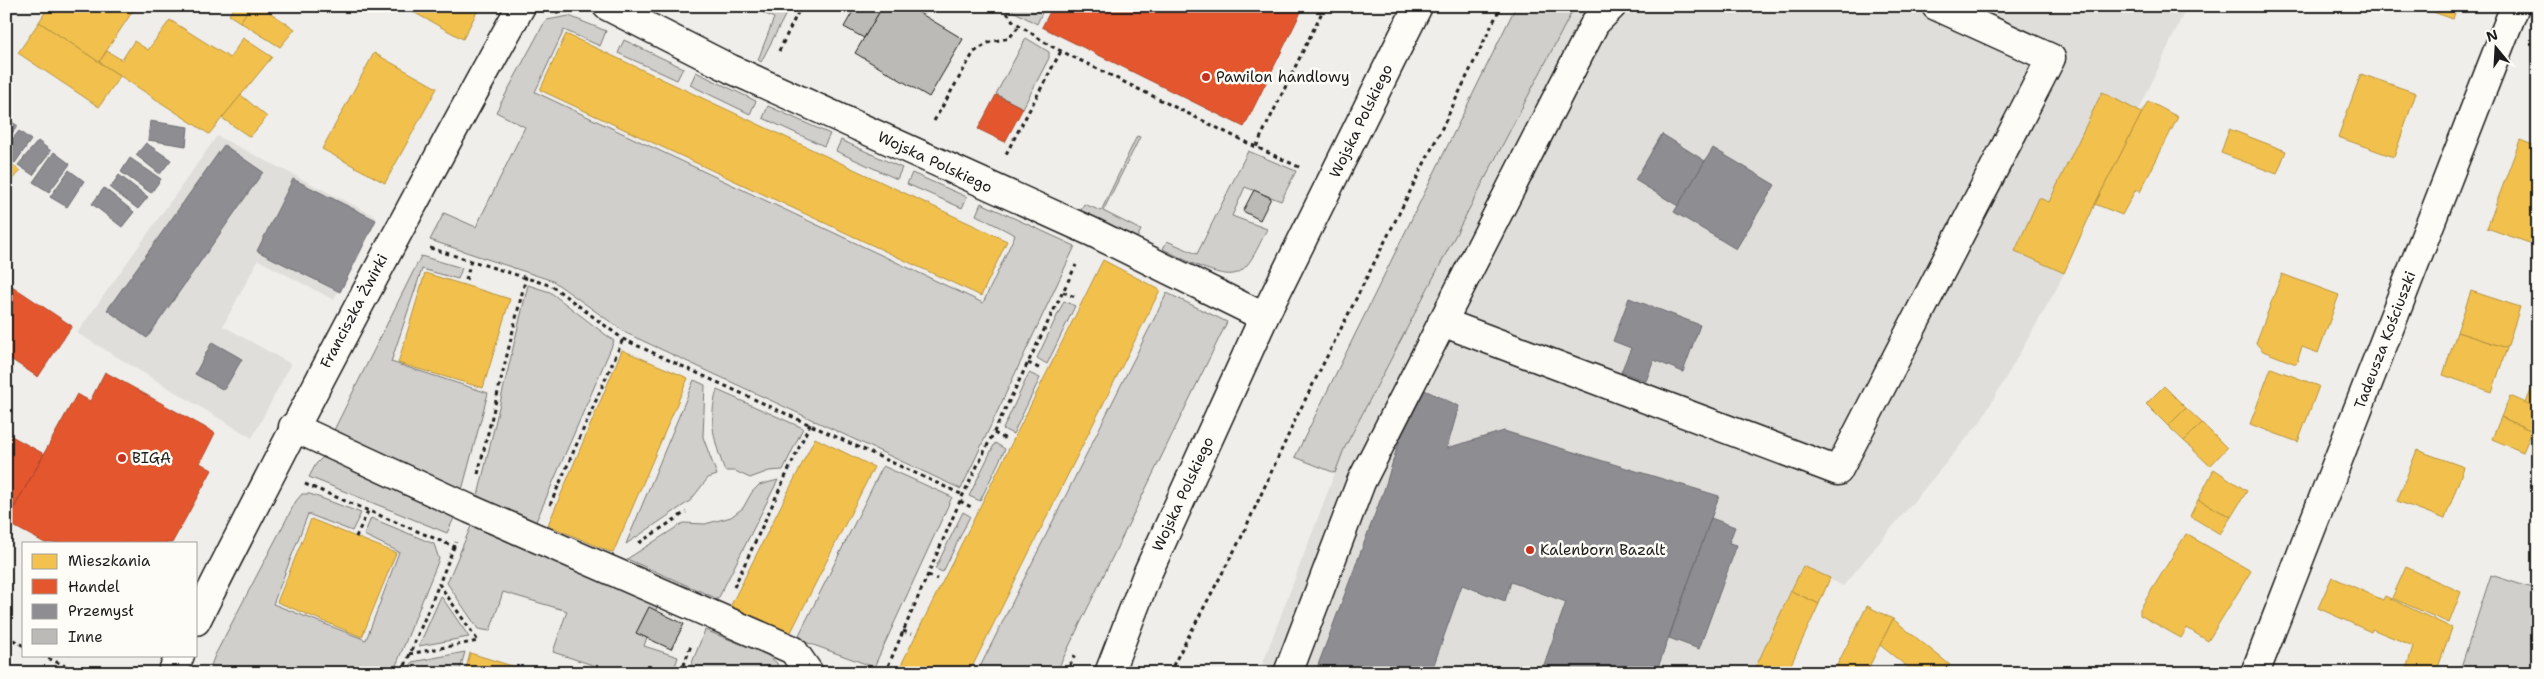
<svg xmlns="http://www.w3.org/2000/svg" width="2544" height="679" font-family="'Shantell Sans',sans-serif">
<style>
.built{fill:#e0deda}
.green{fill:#d0cfcc;stroke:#767674}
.homes{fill:#f2c14e;stroke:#b2903f}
.shops{fill:#e4572e;stroke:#a84529}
.industry{fill:#8d8d92;stroke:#6b6b6f}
.building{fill:#bbbab6;stroke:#1c1c1c}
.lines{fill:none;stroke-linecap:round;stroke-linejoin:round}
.minor-casing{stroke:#1c1c1c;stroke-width:31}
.path{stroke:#1c1c1c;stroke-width:3;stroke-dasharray:4 4;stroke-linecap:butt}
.minor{stroke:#fdfcf7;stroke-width:28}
.poi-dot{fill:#c8321e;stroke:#fdfcf7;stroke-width:2}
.labels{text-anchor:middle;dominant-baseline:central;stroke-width:5;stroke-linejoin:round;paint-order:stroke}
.poi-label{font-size:15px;fill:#1c1c1c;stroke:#fdfcf7;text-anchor:start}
.street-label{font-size:15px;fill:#1c1c1c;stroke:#fdfcf7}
</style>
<rect width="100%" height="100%" fill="#f0eeea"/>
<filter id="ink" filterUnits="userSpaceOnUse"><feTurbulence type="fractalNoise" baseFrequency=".02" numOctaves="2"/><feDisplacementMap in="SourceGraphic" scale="10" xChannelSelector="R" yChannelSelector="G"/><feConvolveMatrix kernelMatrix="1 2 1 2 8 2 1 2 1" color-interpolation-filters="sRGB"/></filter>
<g filter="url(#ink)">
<!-- built -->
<g class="built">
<polygon points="1575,6 2187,6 2057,288 1981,421 1843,586 1808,568 1760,673 1259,673 1344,449"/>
<polygon points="217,136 377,217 334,300 258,260 223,326 291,364 252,438 77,333"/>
</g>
<!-- green -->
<g class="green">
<polygon points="749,6 776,6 782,9 784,6 790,6 761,62 758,60 774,18"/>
<polygon points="1010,6 1045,6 1037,24 1013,11"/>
<polygon points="1516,6 1575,6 1344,449 1335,473 1295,457"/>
<polygon points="569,16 606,31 600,46 564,30 535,92 983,303 1015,235 976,215 981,203 1075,246 961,489 626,333 553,281 430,240 444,213 476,227 525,127 496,112 543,25 547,20"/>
<polygon points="1026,38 1049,52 1049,58 1023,108 996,94"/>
<polygon points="624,40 683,68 677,80 618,53"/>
<polygon points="696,72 756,101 750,114 690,85"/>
<polygon points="768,106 830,134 824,146 763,118"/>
<polygon points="1137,136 1140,137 1103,211 1141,230 1137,238 1080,212 1084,204 1101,211"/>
<polygon points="841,140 902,168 897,179 836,151"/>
<path d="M1248 151 1296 171 1281 201 1245 187 1232 216 1267 229C1260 242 1251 267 1237 273 1220 280 1180 257 1163 249L1167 241 1197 254Z"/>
<polygon points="912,173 967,197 962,208 907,184"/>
<polygon points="421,256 462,268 458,279 422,269 391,362 488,393 462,490 333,432"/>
<polygon points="528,285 550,292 614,341 534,526 477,500"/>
<polygon points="1167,293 1227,322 1056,673 977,673"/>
<polygon points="1064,301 1075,306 1047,364 1037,358"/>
<polygon points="1029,373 1040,378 1013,434 1003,429"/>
<polygon points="694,380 705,385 703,437 717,475 708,478 690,501 626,544"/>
<path d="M717 390 803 428 783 470 769 471 750 478 735 471H725C714 441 708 421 717 390Z"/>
<polygon points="995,443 1005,449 980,501 969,496"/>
<polygon points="324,456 456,514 447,533 309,477 316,464"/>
<polygon points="883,466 952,497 874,667 797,639"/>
<polygon points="778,480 718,599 627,559 683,523 705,524 731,517 743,508 752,492 759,485"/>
<polygon points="302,494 310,494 361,513 352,531 308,514 273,604 366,640 399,552 364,535 371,518 434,544 439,559 393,673 208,673 215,655 296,501"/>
<polygon points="963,512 970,516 943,572 935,569"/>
<polygon points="474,519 659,601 644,646 678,657 673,673 617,673 553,652 567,611 503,592 490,631 478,629 447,583"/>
<polygon points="2491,575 2538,590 2538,673 2459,673"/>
<polygon points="441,596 469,637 419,646"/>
<polygon points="705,630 766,654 777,663 779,671 688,673"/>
<polygon points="465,652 459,673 408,673 412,662"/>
</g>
<!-- homes -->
<g class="homes">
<polygon points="49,6 136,6 99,62 39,22"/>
<polygon points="235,6 251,6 240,22 229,15"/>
<polygon points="251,6 260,6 295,29 280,47 240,22"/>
<polygon points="416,6 480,6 463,39 413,12"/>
<polygon points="2416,6 2457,6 2453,19"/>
<polygon points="170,20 230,58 243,38 272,57 209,134 99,62 107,51 122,60 134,41 148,50"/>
<polygon points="39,22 120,76 99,107 18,53"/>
<polygon points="566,34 1007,241 981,296 540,90"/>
<polygon points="374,53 437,88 385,183 322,149"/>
<polygon points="2361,74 2416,93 2394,157 2338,137"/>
<polygon points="2102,92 2142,113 2095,204 2064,273 2015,251 2039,198 2049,202"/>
<polygon points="241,95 267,117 250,137 222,118"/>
<polygon points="2148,101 2178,117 2140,192 2136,189 2122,215 2095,204"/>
<polygon points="2229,129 2286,151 2277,174 2221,153"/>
<polygon points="2520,140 2538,147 2538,246 2487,228"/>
<polygon points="6,159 20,171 6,186"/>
<polygon points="1103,260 1160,290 969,673 897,673"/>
<polygon points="425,273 510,299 483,388 398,363"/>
<polygon points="2282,274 2339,295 2318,353 2302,347 2296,364 2263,351 2256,343"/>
<polygon points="2471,291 2520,307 2507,348 2457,332"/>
<polygon points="2457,332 2507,348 2492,392 2443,375"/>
<polygon points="622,350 688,378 613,553 548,525"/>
<polygon points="2271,368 2319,386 2298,442 2250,424"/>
<polygon points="2538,373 2538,408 2526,403"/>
<polygon points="2164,386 2186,408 2168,426 2146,404"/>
<polygon points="2510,396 2538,408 2538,418 2532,431 2501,417"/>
<polygon points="2186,408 2202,423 2184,441 2168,426"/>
<polygon points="2501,417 2532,431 2523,452 2492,439"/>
<polygon points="2202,423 2227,448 2210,466 2184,441"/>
<polygon points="815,438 874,467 789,636 730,607"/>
<polygon points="2417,450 2464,467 2445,519 2397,501"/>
<polygon points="2214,469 2247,491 2231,517 2198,500"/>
<polygon points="2198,500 2231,517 2220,534 2190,516"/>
<polygon points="311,519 396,553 362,637 277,602"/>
<polygon points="2186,534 2251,571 2208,641 2187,628 2181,638 2140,615 2140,609"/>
<polygon points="1803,566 1830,578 1819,604 1791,591"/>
<polygon points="2406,567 2461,592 2449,623 2392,598"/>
<polygon points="2332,577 2383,600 2385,596 2452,628 2436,673 2405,673 2413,646 2372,629 2371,632 2318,608"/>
<polygon points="1791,591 1819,604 1787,673 1753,673"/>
<polygon points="1867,606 1893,619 1866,673 1833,673"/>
<polygon points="1893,619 1950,665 1944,673 1915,673 1880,645"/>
<polygon points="470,653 535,673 465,673"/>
</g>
<!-- shops -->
<g class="shops">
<polygon points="1053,6 1304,6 1244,127 1042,27"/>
<polygon points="996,95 1023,108 1005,142 978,129"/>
<polygon points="6,282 72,326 38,377 6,356"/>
<polygon points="105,372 215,433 200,463 212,470 172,543 45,543 6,522 77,394 90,401"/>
<polygon points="6,433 44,454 6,522"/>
</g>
<!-- industry -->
<g class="industry">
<polygon points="6,118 18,126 6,140"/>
<polygon points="150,121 188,127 186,146 148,140"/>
<polygon points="19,131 31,140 15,163 6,156 6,147"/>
<polygon points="1662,134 1705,161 1678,206 1635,180"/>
<polygon points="38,141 51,151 33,175 18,165"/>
<polygon points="146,143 171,160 160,174 136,155"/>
<polygon points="224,145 263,172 147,338 107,310"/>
<polygon points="1713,148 1775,185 1736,249 1674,212"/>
<polygon points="54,152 70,164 49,192 33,182"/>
<polygon points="130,158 161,179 151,193 121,172"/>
<polygon points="69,170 84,181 67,207 50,197"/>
<polygon points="119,175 148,197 138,209 110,188"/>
<polygon points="293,179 376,220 340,292 257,251"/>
<polygon points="104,188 134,212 122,227 92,204"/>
<polygon points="1629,298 1700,325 1683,372 1654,360 1646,381 1621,372 1631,348 1613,341"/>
<polygon points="212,342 242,359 224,390 195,374"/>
<polygon points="1416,386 1459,406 1447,448 1504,431 1719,496 1656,673 1541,673 1566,602 1511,582 1505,601 1462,585 1431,673 1315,673 1384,490"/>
<polygon points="1711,518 1735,527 1729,543 1737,545 1699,649 1669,638"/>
</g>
<!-- building -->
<g class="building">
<polygon points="856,6 883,6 864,38 844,27"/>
<polygon points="883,6 908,6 963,39 929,97 855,53"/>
<polygon points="1254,190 1271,198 1260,220 1243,211"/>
<polygon points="649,607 684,624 671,649 636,633"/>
</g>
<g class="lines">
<!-- minor casing -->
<g class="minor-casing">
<g id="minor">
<polyline points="607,6 731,69 1092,232 1264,317"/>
<polyline points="1442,322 1838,471 2051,58 1936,6"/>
<polyline points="293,427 470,509 793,650 809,673"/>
<path d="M196 621C300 414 409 209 521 6"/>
<polyline points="172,673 180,655"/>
<polyline points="1109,673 1148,572 1264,317 1418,6"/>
<polyline points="1288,673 1361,482 1595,23 1612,6"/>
<polyline points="2255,673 2515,6"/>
</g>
</g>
<!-- path -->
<g class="path">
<polyline points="1002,6 1013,21 1049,45 1256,147"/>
<polyline points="556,12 574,11"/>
<polyline points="779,51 801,6"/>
<polyline points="934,121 974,52 990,42 1009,38 1020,25"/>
<polyline points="1006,154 1061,51"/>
<polyline points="1299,167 1256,147 1325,6"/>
<polyline points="430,248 552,286 623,339 963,495"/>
<polyline points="466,280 471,260"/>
<polyline points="1063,292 1075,297"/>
<polyline points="1028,363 1041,369"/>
<polyline points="994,433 1006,439"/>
<polyline points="478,474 526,277"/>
<polyline points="305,484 455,547"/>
<polyline points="960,501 971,507"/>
<polyline points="550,505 623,339"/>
<polyline points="356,537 368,511"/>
<polyline points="639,543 686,512"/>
<polyline points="928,575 937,579"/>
<polyline points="734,587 810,424"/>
<polyline points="903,631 911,634"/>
<polyline points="6,636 24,646"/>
<polyline points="409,654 478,641 439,584 456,542"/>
<polyline points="41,655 81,673"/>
<polyline points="402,673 439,584"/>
<polyline points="681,673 691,645"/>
<polyline points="885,673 960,501 1076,265"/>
<polyline points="1066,673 1075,655"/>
<polyline points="1169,673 1241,538 1298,414 1442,128 1501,6"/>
</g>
<!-- minor -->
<use href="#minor" class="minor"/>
</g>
</g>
<!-- markers -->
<g class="poi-dot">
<circle cx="1206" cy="77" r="5"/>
<circle cx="122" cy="458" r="5"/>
<circle cx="1530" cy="550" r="5"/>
</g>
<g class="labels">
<!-- poi labels -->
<g class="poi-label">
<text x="1216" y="77">Pawilon handlowy</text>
<text x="132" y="458">BIGA</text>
<text x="1540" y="550">Kalenborn Bazalt</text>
</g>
<!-- street labels -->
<g class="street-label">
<text transform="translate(1361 121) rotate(-64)">Wojska Polskiego</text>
<text transform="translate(935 162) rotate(25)">Wojska Polskiego</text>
<text transform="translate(354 311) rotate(-62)">Franciszka Żwirki</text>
<text transform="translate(2385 340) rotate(-69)">Tadeusza Kościuszki</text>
<text transform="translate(1183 494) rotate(-65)">Wojska Polskiego</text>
</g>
</g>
<!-- margin -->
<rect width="2544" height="679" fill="none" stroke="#fdfcf7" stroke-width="25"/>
<rect x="12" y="12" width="2519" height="654" fill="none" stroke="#1c1c1c" stroke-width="2" filter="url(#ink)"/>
<!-- legend -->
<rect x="22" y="542" width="175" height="115" fill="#fdfcf7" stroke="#a3a29f"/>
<rect x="32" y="554" width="25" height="15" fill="#f2c14e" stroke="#a3a29f"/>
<text x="68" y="566" font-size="15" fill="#1c1c1c">Mieszkania</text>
<rect x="32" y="579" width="25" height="15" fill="#e4572e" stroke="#a3a29f"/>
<text x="68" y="592" font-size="15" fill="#1c1c1c">Handel</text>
<rect x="32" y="604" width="25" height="15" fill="#8d8d92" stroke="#a3a29f"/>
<text x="68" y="616" font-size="15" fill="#1c1c1c">Przemysł</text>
<rect x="32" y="629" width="25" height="15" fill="#bbbab6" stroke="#a3a29f"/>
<text x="68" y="642" font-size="15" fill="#1c1c1c">Inne</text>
<!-- north arrow -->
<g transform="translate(2496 48) rotate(342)" stroke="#fdfcf7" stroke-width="4" paint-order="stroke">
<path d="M0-4L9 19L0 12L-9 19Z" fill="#1c1c1c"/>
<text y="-8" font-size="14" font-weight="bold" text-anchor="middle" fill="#1c1c1c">N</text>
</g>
</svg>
